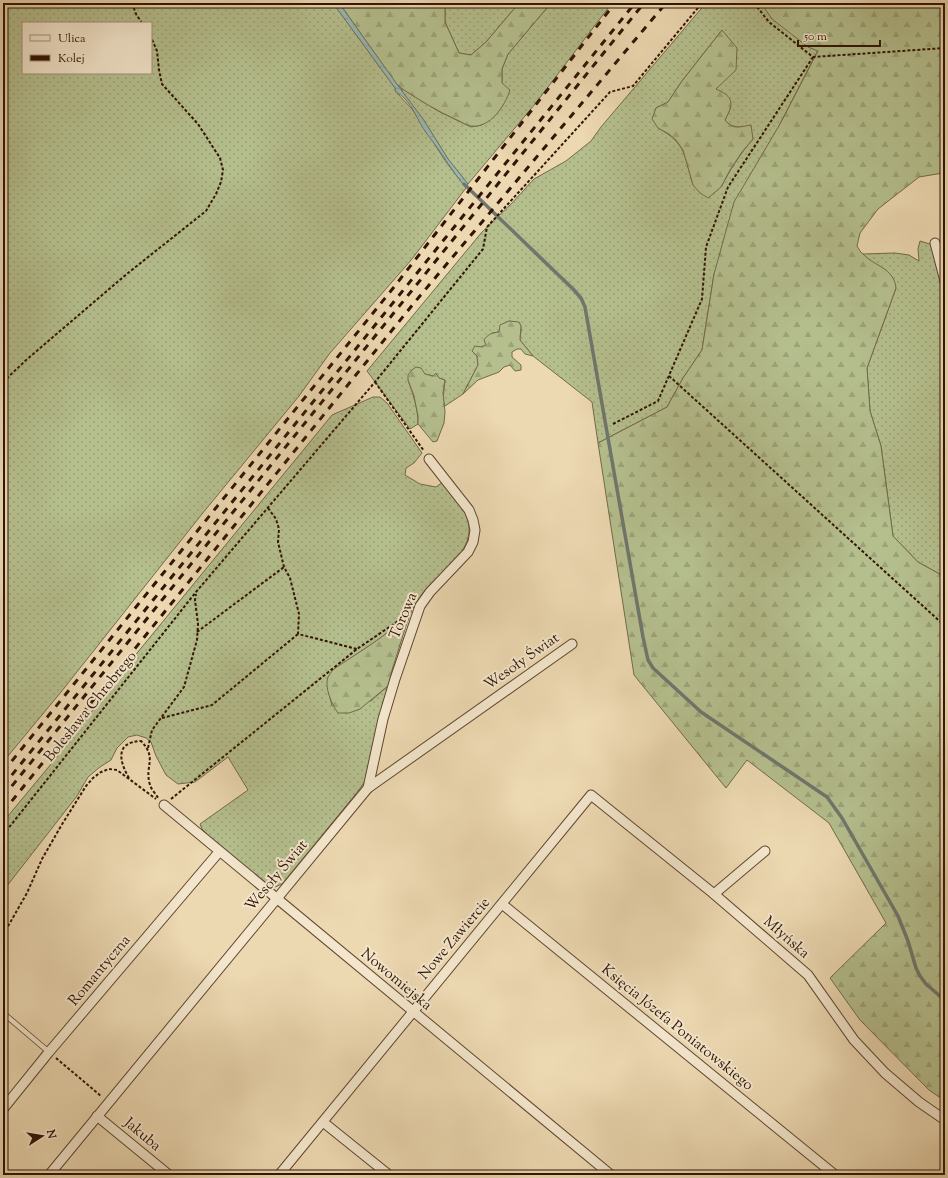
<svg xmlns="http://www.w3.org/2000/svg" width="948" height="1178" font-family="'Sorts Mill Goudy',serif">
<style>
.grass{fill:url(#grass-dots);stroke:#736a4a;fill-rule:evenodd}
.forest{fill:url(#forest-firs);stroke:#736a4a}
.water{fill:url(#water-ripples);stroke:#6f776c}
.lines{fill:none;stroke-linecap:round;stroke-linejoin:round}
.stream{stroke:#6f776c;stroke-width:3.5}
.service-casing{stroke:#604530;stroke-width:6}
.minor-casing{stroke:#604530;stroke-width:11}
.path{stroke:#311405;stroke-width:2;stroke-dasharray:3 2;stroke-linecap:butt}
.service{stroke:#f3e6cc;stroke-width:4.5}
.minor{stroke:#f3e6cc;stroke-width:9}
.rail{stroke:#311405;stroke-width:3;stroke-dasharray:7 7;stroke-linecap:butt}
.labels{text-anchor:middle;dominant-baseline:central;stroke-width:4;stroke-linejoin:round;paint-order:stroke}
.street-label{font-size:15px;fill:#311405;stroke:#f3e6cc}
</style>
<defs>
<pattern id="grass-dots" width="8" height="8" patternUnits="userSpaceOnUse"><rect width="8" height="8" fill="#b5bf8e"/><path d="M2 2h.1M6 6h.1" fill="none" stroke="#9ca379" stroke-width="1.8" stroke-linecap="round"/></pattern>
<pattern id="forest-firs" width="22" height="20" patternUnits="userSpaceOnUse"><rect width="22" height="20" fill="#b5bf8e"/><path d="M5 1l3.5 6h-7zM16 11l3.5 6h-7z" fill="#9ca379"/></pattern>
<pattern id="water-ripples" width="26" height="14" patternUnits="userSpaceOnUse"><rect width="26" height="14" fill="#99b9b0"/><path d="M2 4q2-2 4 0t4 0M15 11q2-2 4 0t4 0" fill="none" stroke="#849e96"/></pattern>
</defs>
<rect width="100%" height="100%" fill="#ecd8b1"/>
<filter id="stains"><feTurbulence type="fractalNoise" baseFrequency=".005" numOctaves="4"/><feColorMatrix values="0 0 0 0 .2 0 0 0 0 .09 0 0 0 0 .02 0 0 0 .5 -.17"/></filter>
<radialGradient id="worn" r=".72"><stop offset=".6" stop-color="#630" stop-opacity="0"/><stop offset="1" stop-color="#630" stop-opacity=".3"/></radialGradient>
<!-- grass -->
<g class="grass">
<path d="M3 3H333L395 88 396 92 412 109 446 162 466 188 412 259 330 353 299 396 202 514 61 692 3 762ZM23 23H151V73H23Z"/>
<polygon points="445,3 519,3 486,42 471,55 459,53 445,22"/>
<polygon points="551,3 612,3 535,104 468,184 448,159 423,119 403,93 401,88 438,111 471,127 482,125 502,83 502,69 508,54"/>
<path d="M706 3H761L762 5 808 47 818 50 780 124 714 274 702 350 683 378 667 407 598 443 592 402 533 356 520 340C520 333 523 328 519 323L509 321 499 332 492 333 486 345 482 347 477 356 478 365 463 394 445 406 443 400 445 380 425 374 408 380C413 394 418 408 418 424L410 429 367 371 482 232 512 203 534 179 566 161 591 141 601 127ZM722 30 716 89 731 107 725 120C730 126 734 127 742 127L753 139C740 154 730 170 721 187L693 185C684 156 687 144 658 128L656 108 668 102 682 81Z"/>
<polygon points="920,241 933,245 945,290 945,577 918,562 893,536 881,446 870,411 867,368 896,288 863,254 895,253 909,255 919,261 918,249"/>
<path d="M373 397H380L387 403 422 453 414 463 406 468 405 475 420 484 436 487 443 482C455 497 470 512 469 532 467 556 440 573 426 589 418 598 414 609 406 617 385 637 358 653 334 669L328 678 329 694 332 706 371 701 389 685 367 778 359 790 282 884 275 887H270L210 837 202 829 200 824 248 790 228 757 195 782 178 784 166 775 156 756 151 742 146 738 137 735 128 737 117 748 111 760 100 767 88 777 77 796 3 891V822L56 758 133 658 332 415Z"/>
</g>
<!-- forest -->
<g class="forest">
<path d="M345 3H445V22L459 53 471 55 486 42 519 3H551L508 54 502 69V83L510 90C505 106 490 128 472 126 467 126 462 122 457 120 437 111 419 100 401 88L396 83 342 7Z"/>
<path d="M761 3H945V174L943 173 919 177 878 209 860 233 857 246C859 249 860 252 863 254 874 266 894 268 896 288L867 368 870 411 881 446 893 536 918 562 945 577V1101L929 1090 860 1020 830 978 886 923 829 823 747 760 726 788 634 675 598 443 667 407 683 378 702 350 714 274 734 202 780 124 818 51 808 47 772 19Z"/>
<path d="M722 30 737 48 736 70 716 89C734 97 734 103 725 120 733 130 739 127 751 125L753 139 742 152 730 170 721 187 708 198 700 193 693 185 683 150 676 140 669 134 658 128 652 119 656 108 668 102 682 81Z"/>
<path d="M509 321 519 322 521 326 520 340 533 356 525 354 521 349H517L512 352V357L521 365V370L515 371 510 365 504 367 499 372 478 380 463 394 478 365 477 356 472 351 475 346 482 347 486 345 484 340C488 334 492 333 499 332L500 325Z"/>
<polygon points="416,367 421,368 425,374 433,376 436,373 439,378 445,380 443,393 445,412 444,423 437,441 433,442 418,424 418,416 414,396 408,380 408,375 412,370"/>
<path d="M413 607 406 626 392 670 389 685 360 709 349 713H338C332 705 324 687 328 677 330 674 332 671 334 669 357 653 398 630 413 607Z"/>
</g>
<!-- water -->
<path class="water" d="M333 3H339L396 83 423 119 448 159 468 184 466 188C452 171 441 151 427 134 417 121 412 100 396 92L395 88Z"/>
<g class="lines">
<!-- stream -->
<polyline class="stream" points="464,184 573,289 581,298 585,307 643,637 648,660 653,668 701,712 827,797 842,818 898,916 908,941 916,968 920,976 926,984 941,997 945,999"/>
<!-- service casing -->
<g class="service-casing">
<polyline id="service" points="3,1013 49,1052"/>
</g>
<!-- minor casing -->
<g class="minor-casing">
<g id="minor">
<polyline points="935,243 945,281"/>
<polyline points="368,788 383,719 395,679 420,606 430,592 468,552 473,542 475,530 473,520 469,510 429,459"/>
<polyline points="164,805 611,1175"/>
<polyline points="714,894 765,851"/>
<polyline points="502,904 835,1175"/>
<polyline points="3,1109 49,1052 219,852"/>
<polyline points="97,1116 169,1175"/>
<polyline points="323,1122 389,1175"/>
<polyline points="49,1175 368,788 572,644"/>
<polyline points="279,1175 591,795 714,894 808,975 854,1040 885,1073 919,1102 945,1120"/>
</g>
</g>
<!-- path -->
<g class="path">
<polyline points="132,3 136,14 142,23"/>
<polyline points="754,3 769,22 813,57 945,48"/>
<polyline points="669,376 945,626"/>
<polyline points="3,382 25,361 128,273 206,211 216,194 221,182 223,170 220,158 198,124 162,84 159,70 157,51 151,37"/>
<polyline points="375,382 424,451"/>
<polyline points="613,424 658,401 702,299 706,247 728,187 813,57"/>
<polyline points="268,508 276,519 279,529 278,542 284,567 290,578 299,614 298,634 357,649"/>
<polyline points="197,632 284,567"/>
<polyline points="162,718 212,705 298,634"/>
<polyline points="148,748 152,730 184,687 197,640 198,624 195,600 196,594"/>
<path d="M129 778C119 761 115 742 141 741 158 759 144 765 150 785 151 789 156 794 158 798"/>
<polyline points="171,799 357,649 407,615"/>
<polyline points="3,835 196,592 375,382 483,249 487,227 610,92 633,86 702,3"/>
<polyline points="3,935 27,893 42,859 61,826 86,786 93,778 101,772 109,769 117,770 156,799"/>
<polyline points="56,1058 101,1096"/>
</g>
<!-- service -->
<use href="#service" class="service"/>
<!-- minor -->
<use href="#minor" class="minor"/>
<!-- rail -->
<g class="rail">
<polyline points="3,772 394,287 615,3"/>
<polyline points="3,786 635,3"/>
<polyline points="3,797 644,3"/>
<polyline points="3,812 414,303 666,3"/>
</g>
</g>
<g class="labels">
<!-- street labels -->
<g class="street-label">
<text transform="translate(404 616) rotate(-67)">Torowa</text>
<text transform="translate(522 662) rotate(-35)">Wesoły Świat</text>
<text transform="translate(91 707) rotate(-51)">Bolesława Chrobrego</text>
<text transform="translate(277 876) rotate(-50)">Wesoły Świat</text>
<text transform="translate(786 938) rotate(41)">Młyńska</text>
<text transform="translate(455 939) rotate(-50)">Nowe Zawiercie</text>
<text transform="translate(100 971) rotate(-50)">Romantyczna</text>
<text transform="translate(396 980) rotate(40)">Nowomiejska</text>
<text transform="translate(677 1028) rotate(39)">Księcia Józefa Poniatowskiego</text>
<text transform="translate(142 1135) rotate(40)">Jakuba</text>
</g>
</g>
<!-- margin -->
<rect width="948" height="1178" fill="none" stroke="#ecd8b1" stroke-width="16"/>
<rect x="4" y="4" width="940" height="1170" fill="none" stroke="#311405" stroke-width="2"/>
<rect x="8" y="8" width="932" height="1162" fill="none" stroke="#311405"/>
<!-- legend -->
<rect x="22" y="22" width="130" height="52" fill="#f3e6cc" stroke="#a5927c"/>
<rect x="30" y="35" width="20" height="6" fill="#f3e6cc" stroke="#a5927c"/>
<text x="58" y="42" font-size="12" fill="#311405">Ulica</text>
<rect x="30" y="55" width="20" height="6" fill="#311405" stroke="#a5927c"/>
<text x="58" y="62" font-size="12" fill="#311405">Kolej</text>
<!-- north arrow -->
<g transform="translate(42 1136) rotate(78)" stroke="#f3e6cc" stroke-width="3" paint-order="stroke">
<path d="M0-3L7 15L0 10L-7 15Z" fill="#311405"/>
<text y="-6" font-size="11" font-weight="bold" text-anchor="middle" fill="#311405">N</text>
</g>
<!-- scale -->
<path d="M798 40v6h82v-6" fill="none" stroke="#311405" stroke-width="2"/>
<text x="804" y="40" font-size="12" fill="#311405" stroke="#f3e6cc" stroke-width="3" paint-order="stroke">50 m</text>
<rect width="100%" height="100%" filter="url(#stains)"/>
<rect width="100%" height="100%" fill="url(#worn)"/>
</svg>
